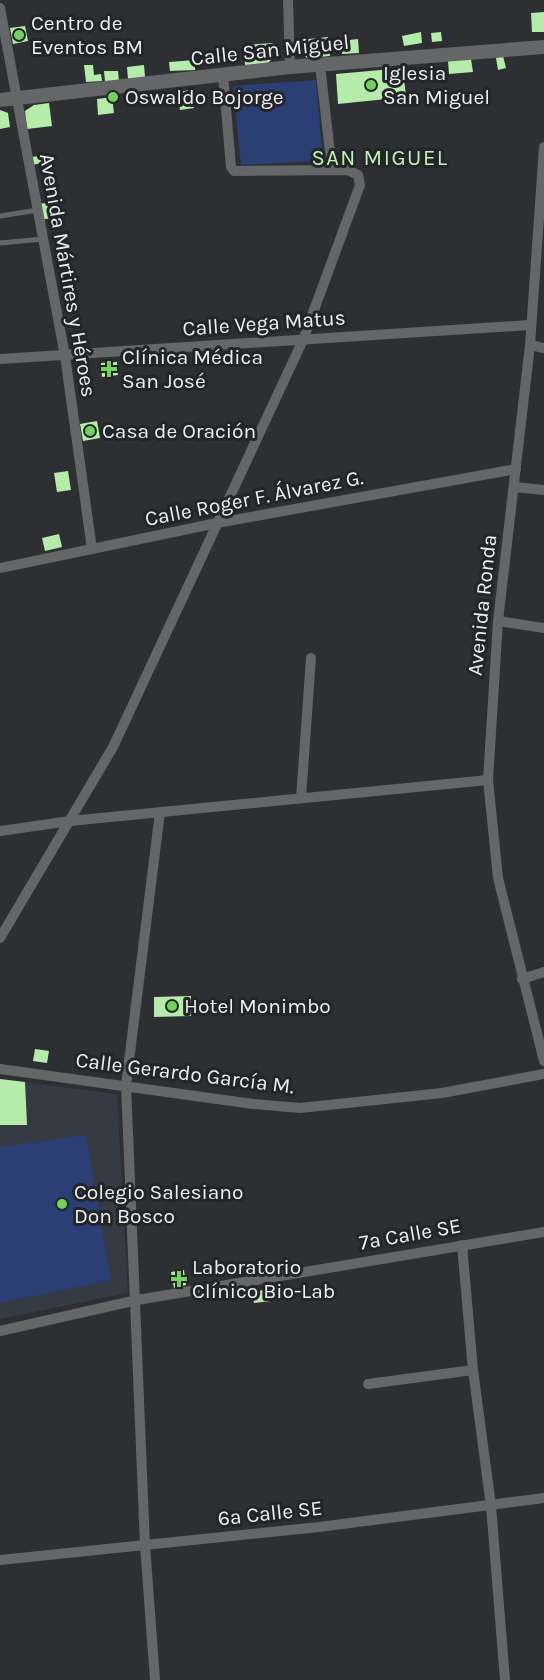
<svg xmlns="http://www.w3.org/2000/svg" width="544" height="1680" font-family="Karla,sans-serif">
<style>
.built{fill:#353a43}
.green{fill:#2b3f75}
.building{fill:#b5eca9}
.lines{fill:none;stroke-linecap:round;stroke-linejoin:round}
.service{stroke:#656668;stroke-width:5}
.minor{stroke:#656668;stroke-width:10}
.tertiary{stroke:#656668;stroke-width:14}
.poi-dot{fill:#73d25d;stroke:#232529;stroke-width:2}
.labels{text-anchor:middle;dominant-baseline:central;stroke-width:6;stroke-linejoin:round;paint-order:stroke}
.poi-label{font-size:21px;fill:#eceef0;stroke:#232529;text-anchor:start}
.street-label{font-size:21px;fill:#eceef0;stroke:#232529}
.neighbourhood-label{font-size:22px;letter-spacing:1.5px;fill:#c0f4b4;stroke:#232529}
</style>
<rect width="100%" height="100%" fill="#2d2f33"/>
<!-- built -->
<polygon class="built" points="0,1079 117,1094 128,1293 0,1319"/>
<!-- green -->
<g class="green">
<polygon points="316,80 323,161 241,165 233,86"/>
<polygon points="86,1135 111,1280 0,1303 0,1147"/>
</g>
<!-- building -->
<g class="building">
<polygon points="544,12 544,32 532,32 531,13"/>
<polygon points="25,26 28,41 13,44 10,28"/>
<polygon points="421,32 422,43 404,46 402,36"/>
<polygon points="441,32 442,41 432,42 431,33"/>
<polygon points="328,37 330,56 307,58 300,51 299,40"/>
<polygon points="358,39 359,53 342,54 341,41"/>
<polygon points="274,43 275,56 267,64 245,65 244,45"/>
<polygon points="503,56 506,68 498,70 496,58"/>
<polygon points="471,59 473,72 449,74 448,61"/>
<polygon points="195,60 195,70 170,71 169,62"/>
<polygon points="84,65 93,65 94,75 101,74 102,81 86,82"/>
<polygon points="144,65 145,77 128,79 127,67"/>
<polygon points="403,68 406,97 338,104 336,74"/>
<polygon points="104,71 118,71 119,81 105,81"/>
<polygon points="191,90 194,108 180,110 177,92"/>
<polygon points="112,97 114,113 98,115 97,99"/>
<polygon points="49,103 52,126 27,129 25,111 34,105"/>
<polygon points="0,110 8,113 10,127 0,129"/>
<polygon points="40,156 42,163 32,165 31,157"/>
<polygon points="55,202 57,217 40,220 38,204"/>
<polygon points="117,362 118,375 102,377 101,363"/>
<polygon points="97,421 100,438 83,441 80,424"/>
<polygon points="68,471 71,490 57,492 54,473"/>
<polygon points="59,534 62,547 45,551 42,538"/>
<polygon points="191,996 191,1016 154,1017 154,997"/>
<polygon points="35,1049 49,1051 47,1063 33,1061"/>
<polygon points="0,1079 25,1082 27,1125 0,1125"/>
<polygon points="184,1270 186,1285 174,1288 171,1272"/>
<polygon points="269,1289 271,1301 254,1303 252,1292"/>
</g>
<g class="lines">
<!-- service -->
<g class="service">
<polyline points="0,216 38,210"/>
<polyline points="0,243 43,239"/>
</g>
<!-- minor -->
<g class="minor">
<polyline points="288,0 290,67"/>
<polyline points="0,8 65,356 92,549"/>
<polyline points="320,65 332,170"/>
<polyline points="544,147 530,345 498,621 488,780 498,878 544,1061"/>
<polyline points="530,345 544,348"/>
<polyline points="0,359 530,325"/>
<polyline points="514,487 544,490"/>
<polyline points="0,568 217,523 516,469"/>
<polyline points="498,621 544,628"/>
<polyline points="301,798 311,658"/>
<polyline points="0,831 70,821 488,780"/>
<polyline points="0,938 113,747 303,340 360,185 358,175 348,170 234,171 231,167 223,74"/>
<polyline points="522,979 544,972"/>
<polyline points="0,1069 253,1104 300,1108 442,1093 544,1074"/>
<polyline points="462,1245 473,1370 491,1506 505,1680"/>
<polyline points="0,1331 137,1300 544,1232"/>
<polyline points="368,1384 473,1370"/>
<polyline points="0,1560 319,1527 544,1498"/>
<polyline points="155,1680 145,1545 126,1085 160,812"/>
</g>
<!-- tertiary -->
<polyline class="tertiary" points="0,100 290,67 544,47"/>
</g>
<!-- markers -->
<g class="poi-dot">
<circle cx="19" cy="35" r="6"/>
<circle cx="371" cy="85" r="6"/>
<circle cx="113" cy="97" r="6"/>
<path d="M106 360h6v6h6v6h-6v6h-6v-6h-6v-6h6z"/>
<circle cx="90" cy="431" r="6"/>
<circle cx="172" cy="1006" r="6"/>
<circle cx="62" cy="1204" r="6"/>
<path d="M176 1270h6v6h6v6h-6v6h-6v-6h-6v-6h6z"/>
</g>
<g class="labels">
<!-- poi labels -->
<g class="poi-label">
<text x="31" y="23">Centro de<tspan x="31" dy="24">Eventos BM</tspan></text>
<text x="383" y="73">Iglesia<tspan x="383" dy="24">San Miguel</tspan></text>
<text x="125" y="97">Oswaldo Bojorge</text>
<text x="122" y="357">Clínica Médica<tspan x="122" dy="24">San José</tspan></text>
<text x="102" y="431">Casa de Oración</text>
<text x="184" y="1006">Hotel Monimbo</text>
<text x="74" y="1192">Colegio Salesiano<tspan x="74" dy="24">Don Bosco</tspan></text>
<text x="192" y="1267">Laboratorio<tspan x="192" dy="24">Clínico Bio-Lab</tspan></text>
</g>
<!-- street labels -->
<g class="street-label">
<text transform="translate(270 50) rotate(-6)">Calle San Miguel</text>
<text transform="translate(68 275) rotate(80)">Avenida Mártires y Héroes</text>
<text transform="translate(264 323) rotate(-4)">Calle Vega Matus</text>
<text transform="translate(254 498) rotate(-11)">Calle Roger F. Álvarez G.</text>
<text transform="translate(482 605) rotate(-84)">Avenida Ronda</text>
<text transform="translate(185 1073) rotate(7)">Calle Gerardo García M.</text>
<text transform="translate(410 1234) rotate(-10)">7a Calle SE</text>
<text transform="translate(270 1513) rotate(-6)">6a Calle SE</text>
</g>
<!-- neighbourhood labels -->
<g class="neighbourhood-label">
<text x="380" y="158">SAN MIGUEL</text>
</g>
</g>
</svg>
